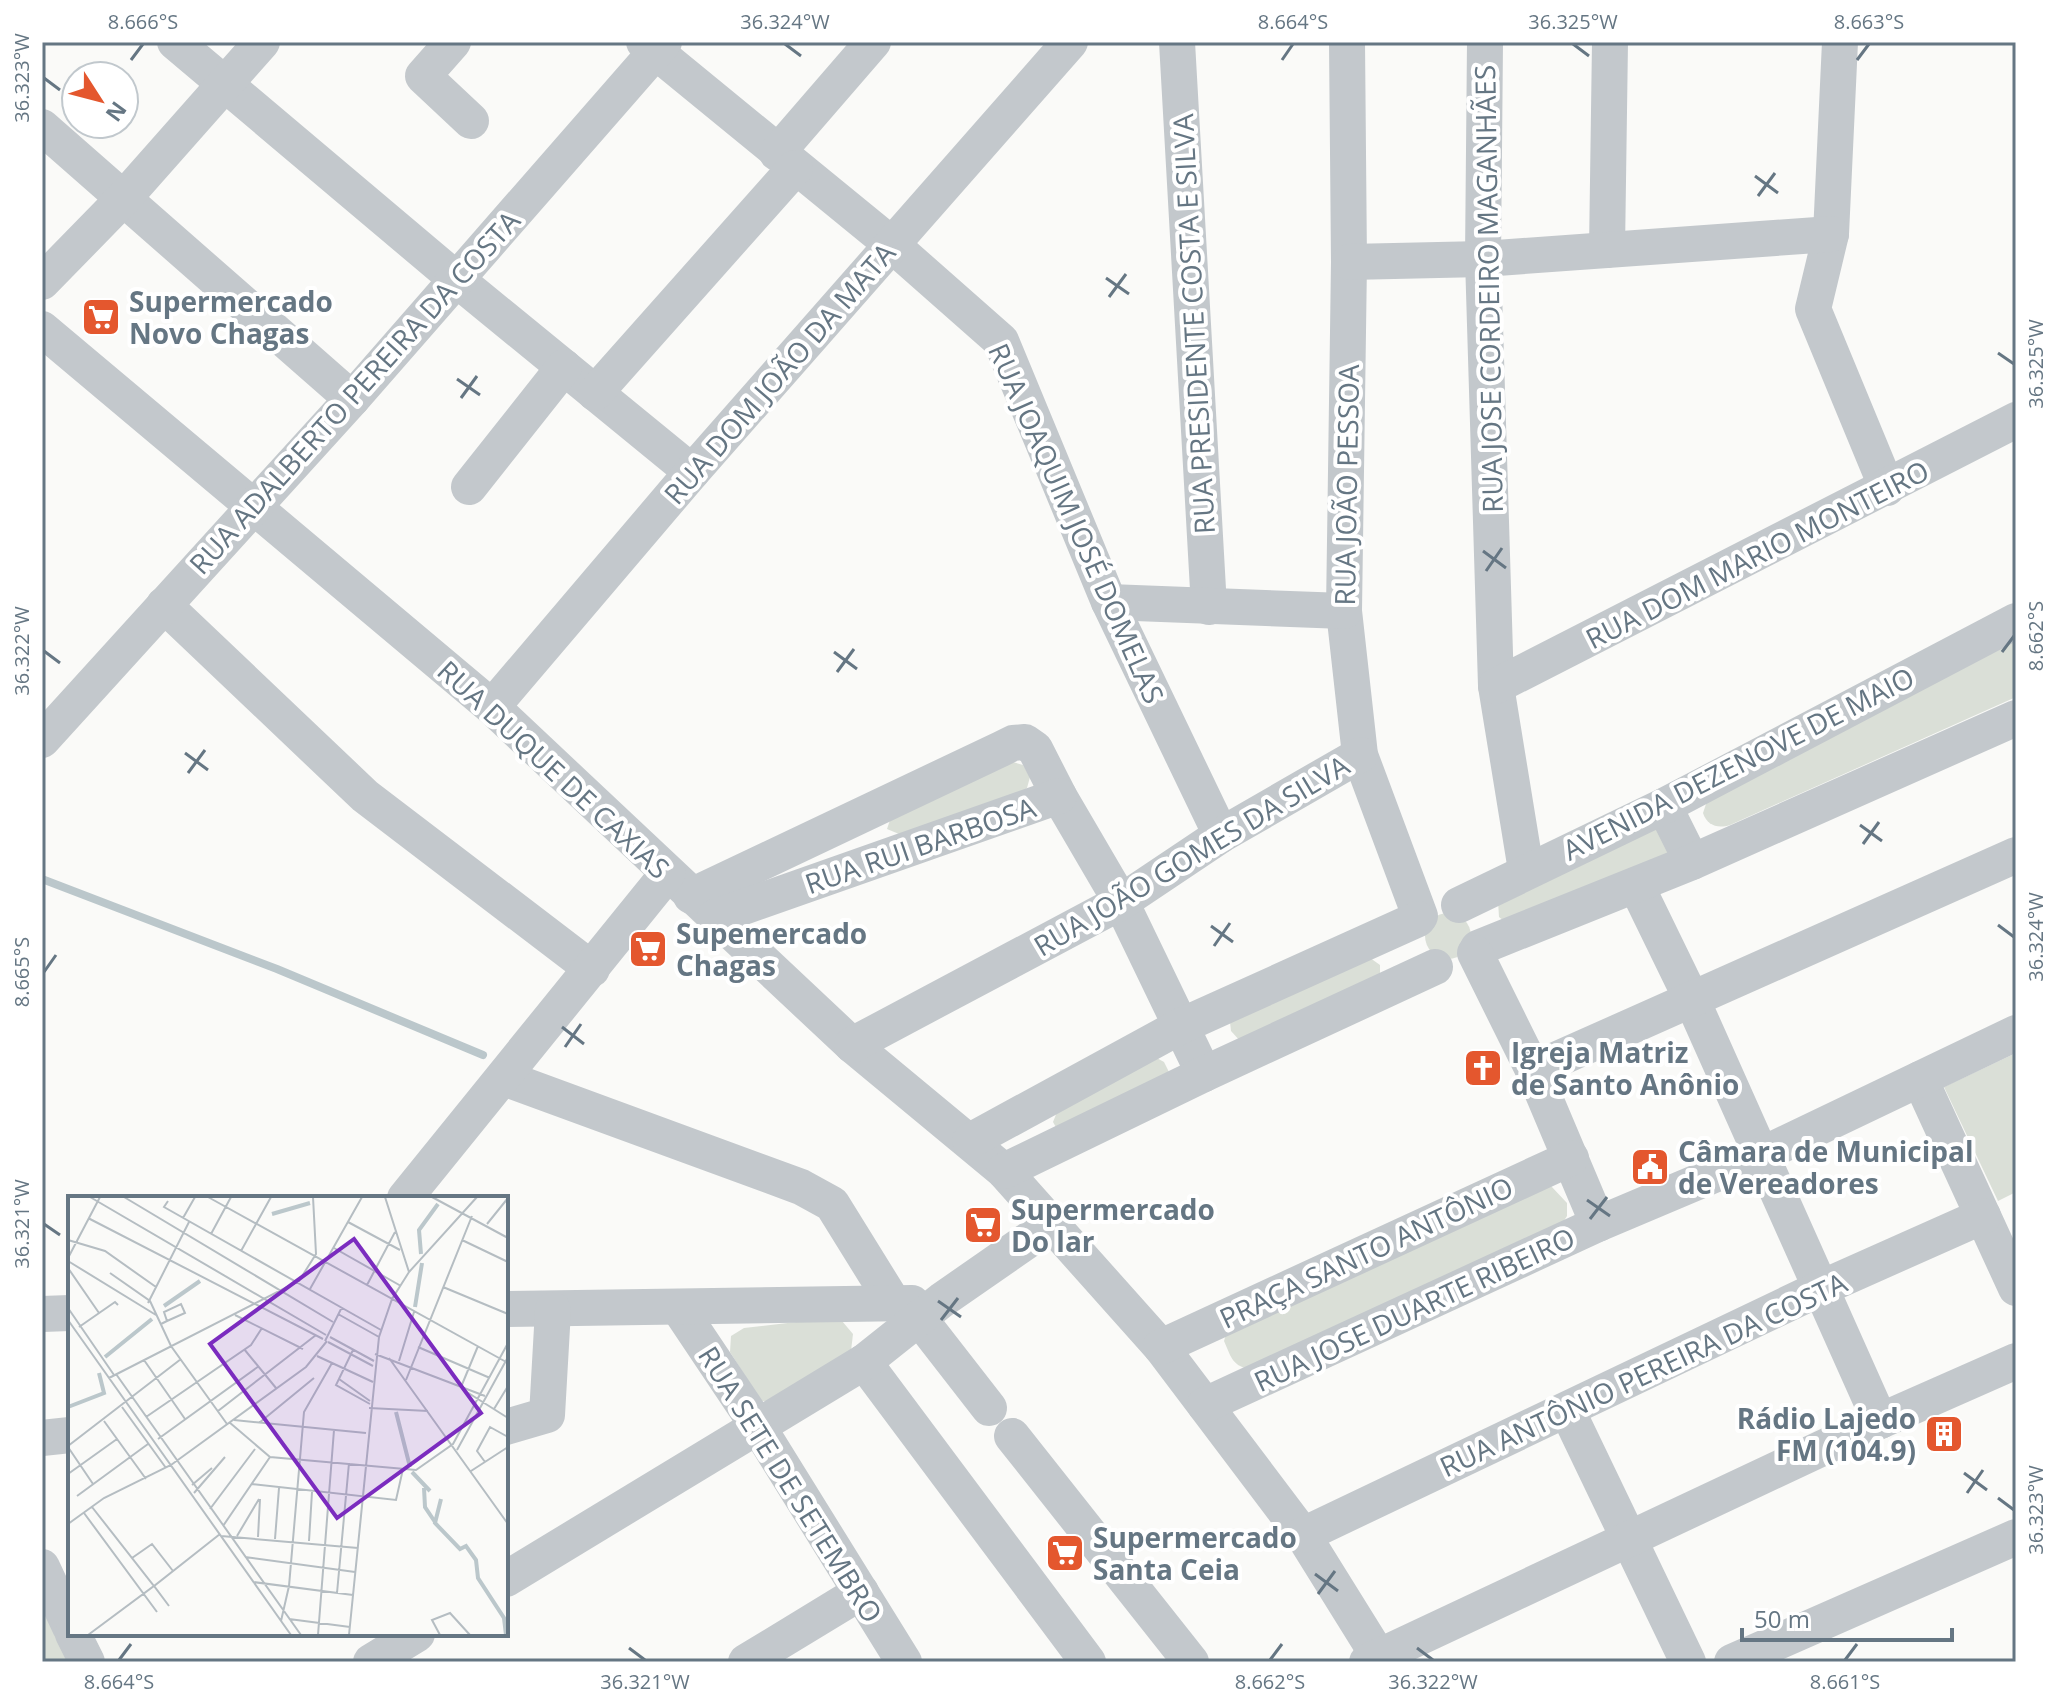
<svg xmlns="http://www.w3.org/2000/svg" width="2058" height="1704" font-family="'Open Sans',sans-serif">
<style>
.green{fill:#dadfd7}
.lines{fill:none;stroke-linecap:round;stroke-linejoin:round}
.stream{stroke:#bbc7cb;stroke-width:8}
.minor{stroke:#c3c8cc;stroke-width:36}
.ticks{fill:none;stroke:#657683;stroke-width:3}
.labels{text-anchor:middle;dominant-baseline:central;stroke-width:8;stroke-linejoin:round;paint-order:stroke}
.street-label{font-size:28px;fill:#657683;stroke:#fff}
.poi-label{font-size:28px;font-weight:bold;fill:#657683;stroke:#fff;text-anchor:start}
.inset-river{fill:none;stroke:#bbc7cb;stroke-width:4}
.inset-road{fill:none;stroke:#b5bdc2;stroke-width:2}
.view{fill:#7b2cbf;fill-opacity:0.15;stroke:#7b2cbf;stroke-width:4}
.inset-edge{fill:none;stroke:#657683;stroke-width:4}
.neatline{fill:none;stroke:#657683;stroke-width:3}
.ticks-label{font-size:20px;text-anchor:middle;fill:#657683}
</style>
<rect width="100%" height="100%" fill="#fafaf8"/>
<!-- green -->
<g class="green">
<path d="M2016 639V697L1730 825C1717 829 1707 825 1703 813L1707 801Z"/>
<polygon points="1013,762 1023,765 1030,777 1027,788 1023,792 899,834 887,829 890,820"/>
<polygon points="1657,823 1673,852 1505,922 1499,917 1498,901"/>
<circle cx="1448" cy="936" r="23"/>
<polygon points="1366,955 1380,965 1380,976 1241,1042 1231,1031 1230,1022"/>
<polygon points="2016,1053 2016,1192 1998,1201 1944,1087"/>
<polygon points="1155,1057 1164,1062 1169,1072 1057,1129 1053,1122 1057,1112"/>
<path d="M1551 1186 1567 1203V1216L1560 1227 1253 1370C1232 1366 1232 1359 1224 1341L1227 1331Z"/>
<polygon points="830,1318 842,1321 853,1334 851,1351 774,1401 761,1401 730,1352 731,1336 744,1328"/>
<polygon points="42,1601 70,1662 42,1662"/>
</g>
<g class="lines">
<!-- stream -->
<polyline class="stream" points="42,879 277,969 483,1055"/>
<!-- minor -->
<g class="minor">
<polyline points="175,42 456,279 692,472"/>
<polyline points="453,42 423,76 471,121"/>
<polyline points="644,42 891,244 1001,341 1109,602 1221,835"/>
<polyline points="1177,42 1209,607"/>
<polyline points="1347,42 1349,262 1344,611 1360,755 1420,916"/>
<polyline points="1485,42 1483,259 1496,686 1526,870"/>
<polyline points="1840,42 1831,234 1813,309 1887,488"/>
<polyline points="42,127 352,399"/>
<polyline points="777,153 873,42"/>
<polyline points="1607,250 1610,42"/>
<polyline points="1349,262 1483,259 1831,234"/>
<polyline points="42,282 124,198 262,42"/>
<polyline points="42,329 492,707 852,1045 1004,1171 1161,1347 1303,1535 1382,1662"/>
<polyline points="595,393 795,168"/>
<polyline points="469,487 564,367"/>
<polyline points="1109,602 1344,611"/>
<polyline points="164,605 365,796 592,969"/>
<polyline points="1496,686 2016,420"/>
<polyline points="492,707 692,472 1070,42"/>
<polyline points="42,740 352,399 664,42"/>
<polyline points="1664,806 1692,862"/>
<polyline points="1636,885 1692,1000 1880,1421"/>
<polyline points="691,896 1001,749 1013,743 1025,742 1035,749 1059,796 1121,902 1204,1074"/>
<polyline points="1459,905 1664,806 2016,621"/>
<polyline points="715,917 1059,796"/>
<polyline points="1478,948 1692,862 2016,718"/>
<polyline points="1475,953 1533,1070 1598,1224"/>
<polyline points="852,1045 1121,902 1221,835 1360,755"/>
<polyline points="1533,1070 2016,855"/>
<polyline points="504,1078 801,1187 832,1204 894,1304"/>
<polyline points="1920,1079 2016,1288"/>
<polyline points="970,1141 1181,1026 1418,919"/>
<polyline points="1004,1171 1204,1074 1435,967"/>
<polyline points="405,1198 668,873"/>
<polyline points="678,1307 757,1425 904,1662"/>
<polyline points="506,1309 912,1303"/>
<polyline points="42,1314 70,1313"/>
<polyline points="919,1318 989,1408"/>
<polyline points="1161,1347 1571,1158"/>
<polyline points="864,1362 1088,1662"/>
<polyline points="1205,1405 1598,1224 1759,1156 2016,1033"/>
<polyline points="1567,1410 1688,1662"/>
<polyline points="506,1427 547,1415 553,1310"/>
<polyline points="1012,1436 1191,1662"/>
<polyline points="42,1438 70,1435"/>
<polyline points="1303,1535 1819,1289 1983,1216"/>
<polyline points="42,1567 70,1627"/>
<polyline points="506,1579 864,1362 942,1300 1053,1223"/>
<polyline points="73,1634 87,1662"/>
<polyline points="371,1662 417,1634"/>
<polyline points="746,1662 861,1592"/>
<polyline points="1367,1662 1880,1421 2016,1361"/>
<polyline points="1732,1662 2016,1537"/>
</g>
</g>
<!-- ticks -->
<path class="ticks" d="M785 44 801 56M1573 44 1589 56M131 60 143 44M1282 60 1293 44M1857 60 1869 44M44 78 60 90M1755 176 1778 193M1758 196 1775 173M1106 278 1129 294M1109 297 1126 274M1998 353 2014 364M457 379 480 395M461 398 477 376M1483 551 1506 568M1486 571 1502 548M44 651 60 663M834 652 857 669M2002 652 2014 636M837 672 854 649M185 753 208 770M188 773 205 750M1860 825 1882 841M1863 844 1879 822M1998 925 2014 937M1211 926 1233 942M1214 946 1230 923M44 972 56 955M562 1027 584 1044M565 1047 581 1024M1587 1200 1610 1216M1590 1219 1607 1197M44 1224 60 1235M938 1301 961 1317M941 1320 958 1298M1964 1473 1987 1490M1967 1493 1983 1470M1998 1498 2014 1510M1315 1574 1338 1591M1318 1594 1335 1571M629 1648 645 1660M1417 1648 1433 1660M119 1660 131 1644M1270 1660 1282 1644M1845 1660 1857 1644"/>
<!-- icons -->
<defs>
<g id="supermarket-square" transform="scale(2)"><rect x="-9" y="-9" width="18" height="18" rx="4" fill="#e4572e" stroke="#fff"/><path d="M-6-5.5h2.5l.6 2H6L4.5 2H-2.5L-4.4-4H-6ZM-1.5 3.2a1.3 1.3 0 1 0 .1 0ZM3 3.2a1.3 1.3 0 1 0 .1 0Z" fill="#fff"/></g>
<g id="church-square" transform="scale(2)"><rect x="-9" y="-9" width="18" height="18" rx="4" fill="#e4572e" stroke="#fff"/><path d="M-1.2-6h2.4v3.5h3.3v2.4h-3.3V6h-2.4V-.1h-3.3v-2.4h3.3Z" fill="#fff"/></g>
<g id="civic-square" transform="scale(2)"><rect x="-9" y="-9" width="18" height="18" rx="4" fill="#e4572e" stroke="#fff"/><path d="M-.6-6.5H3V-4.5H.6V-3L4-1V1h2V6H-6V1h2V-1L-.6-3ZM-1.2 2.5V6h2.4V2.5Z" fill="#fff"/></g>
<g id="building-square" transform="scale(2)"><rect x="-9" y="-9" width="18" height="18" rx="4" fill="#e4572e" stroke="#fff"/><path d="M-4-6H4V6H1V3H-1V6H-4ZM-2.5-4.3h1.7v1.8h-1.7ZM.8-4.3h1.7v1.8H.8ZM-2.5-1h1.7V.8h-1.7ZM.8-1h1.7V.8H.8Z" fill="#fff"/></g>
</defs>
<g fill-rule="evenodd">
<use href="#supermarket-square" x="101" y="317"/>
<use href="#supermarket-square" x="648" y="949"/>
<use href="#church-square" x="1483" y="1068"/>
<use href="#civic-square" x="1650" y="1167"/>
<use href="#supermarket-square" x="983" y="1225"/>
<use href="#building-square" x="1944" y="1434"/>
<use href="#supermarket-square" x="1065" y="1553"/>
</g>
<g class="labels">
<!-- street labels -->
<g class="street-label">
<text transform="translate(1488 289) rotate(-91)">RUA JOSE CORDEIRO MAGANHÃES</text>
<text transform="translate(1193 324) rotate(-93)">RUA PRESIDENTE COSTA E SILVA</text>
<text transform="translate(779 373) rotate(-49)">RUA DOM JOÃO DA MATA</text>
<text transform="translate(354 392) rotate(-48)">RUA ADALBERTO PEREIRA DA COSTA</text>
<text transform="translate(1346 485) rotate(-89)">RUA JOÃO PESSOA</text>
<text transform="translate(1077 523) rotate(66)">RUA JOAQUIM JOSÉ DOMELAS</text>
<text transform="translate(1757 554) rotate(-27)">RUA DOM MARIO MONTEIRO</text>
<text transform="translate(1738 763) rotate(-27)">AVENIDA DEZENOVE DE MAIO</text>
<text transform="translate(554 769) rotate(43)">RUA DUQUE DE CAXIAS</text>
<text transform="translate(920 845) rotate(-19)">RUA RUI BARBOSA</text>
<text transform="translate(1191 855) rotate(-31)">RUA JOÃO GOMES DA SILVA</text>
<text transform="translate(1366 1252) rotate(-25)">PRAÇA SANTO ANTÔNIO</text>
<text transform="translate(1414 1309) rotate(-25)">RUA JOSE DUARTE RIBEIRO</text>
<text transform="translate(1643 1374) rotate(-25)">RUA ANTÔNIO PEREIRA DA COSTA</text>
<text transform="translate(791 1484) rotate(58)">RUA SETE DE SETEMBRO</text>
</g>
<!-- poi labels -->
<g class="poi-label">
<text x="129" y="301">Supermercado<tspan x="129" dy="32">Novo Chagas</tspan></text>
<text x="676" y="933">Supemercado<tspan x="676" dy="32">Chagas</tspan></text>
<text x="1511" y="1052">Igreja Matriz<tspan x="1511" dy="32">de Santo Anônio</tspan></text>
<text x="1678" y="1151">Câmara de Municipal<tspan x="1678" dy="32">de Vereadores</tspan></text>
<text x="1011" y="1209">Supermercado<tspan x="1011" dy="32">Do lar</tspan></text>
<text x="1916" y="1418" text-anchor="end">Rádio Lajedo<tspan x="1916" dy="32">FM (104.9)</tspan></text>
<text x="1093" y="1537">Supermercado<tspan x="1093" dy="32">Santa Ceia</tspan></text>
</g>
</g>
<!-- overview -->
<g transform="translate(68 1196)">
<rect width="440" height="440" fill="#fafaf8"/>
<path class="inset-river" d="M204 18 242 7M353 58 351 34 370 8M96 110 132 85M347 111 354 67M37 161 84 123M0 211 36 197 31 177M328 216 342 271M344 276 362 295M356 292 357 311 367 326M373 303 367 327 392 353 398 350 408 364 410 382 436 422 438 439"/>
<path class="inset-road" d="M22 1 258 139M56 1 265 126M140 1 440 167M317 1 341 76M364 1 440 42M100 5 96 11 313 134M20 22 255 143M115 22 127 1M280 26 332 54M419 28 440 2M143 38 163 1M0 44 37 55 88 91M394 44 440 66M266 52 333 90M173 55 203 1M0 62 32 1M0 65 88 119M0 72 31 117M42 77 82 105 103 150 159 228M299 89 327 36M375 91 440 118M242 93 294 1M80 107 121 26M0 112 46 179M270 118 311 141M167 119 235 153M0 124 223 439M93 128 99 125 117 117 113 108 96 116 99 125M11 131 47 106 50 109M262 141 306 165M257 145 274 111M260 146 305 170M350 151 422 182M176 153 208 192M285 154 268 189 302 208M307 158 417 200M249 160 305 186M321 162 440 328M76 164 117 223M331 165 346 116M48 178 233 439M41 182 231 85 248 58 245 1M271 183 302 205M338 184 404 20M393 191 410 150M394 193 440 222M54 211 98 272M301 212 360 215M426 213 440 190M150 215 248 139M78 221 183 149 194 132M166 224 298 237M36 225 78 283M161 226 202 261 348 274 385 248 440 147M191 227 246 182M90 243 191 170M0 250 113 163M0 251 25 288M389 254 440 161M417 266 409 255 422 231 440 241M403 275 440 251M0 278 49 243M183 288 328 304 335 273M124 289 144 272M126 297 157 261M9 300 80 248M24 311 86 390 152 338M142 313 187 253M16 317 89 416M0 328 36 302 103 269 238 171 259 145M155 330 202 261M153 340 290 352M169 340 191 303M190 341 192 303M207 343 211 292M241 345 244 296M177 361 287 376M64 362 84 348 105 375M185 386 285 399M269 397 281 267M221 423 282 431M213 425 221 390 236 216 264 167M20 439 86 390 101 410M250 439 266 234M281 439 311 141 324 103 341 76 409 1M372 439 364 424 382 417 402 439"/>
<path class="view" d="M286 43 413 217 269 322 142 148Z"/>
<rect width="440" height="440" class="inset-edge"/>
</g>
<!-- border -->
<rect width="2058" height="1704" fill="none" stroke="#ffffff" stroke-width="88"/>
<!-- north arrow -->
<g transform="translate(100 100) rotate(126)"><circle r="38" fill="#ffffff" stroke="#c1c8cd" stroke-width="2"/>
<path d="M0-6L14 30L0 20L-14 30Z" fill="#e4572e"/>
<text y="-12" font-size="22" font-weight="bold" text-anchor="middle" fill="#657683">N</text>
</g>
<!-- scale -->
<path d="M1742 1628v12h210v-12" fill="none" stroke="#657683" stroke-width="4"/>
<text x="1754" y="1628" font-size="24" fill="#657683" stroke="#ffffff" stroke-width="6" paint-order="stroke">50 m</text>
<rect x="44" y="44" width="1970" height="1616" class="neatline"/>
<g class="ticks-label">
<text x="143" y="29">8.666°S</text>
<text x="785" y="29">36.324°W</text>
<text x="1293" y="29">8.664°S</text>
<text x="1573" y="29">36.325°W</text>
<text x="1869" y="29">8.663°S</text>
<text transform="translate(22 78) rotate(-90)" y="7">36.323°W</text>
<text transform="translate(2036 364) rotate(-90)" y="7">36.325°W</text>
<text transform="translate(2036 636) rotate(-90)" y="7">8.662°S</text>
<text transform="translate(22 651) rotate(-90)" y="7">36.322°W</text>
<text transform="translate(2036 937) rotate(-90)" y="7">36.324°W</text>
<text transform="translate(22 972) rotate(-90)" y="7">8.665°S</text>
<text transform="translate(22 1224) rotate(-90)" y="7">36.321°W</text>
<text transform="translate(2036 1510) rotate(-90)" y="7">36.323°W</text>
<text x="119" y="1689">8.664°S</text>
<text x="645" y="1689">36.321°W</text>
<text x="1270" y="1689">8.662°S</text>
<text x="1433" y="1689">36.322°W</text>
<text x="1845" y="1689">8.661°S</text>
</g>
</svg>
